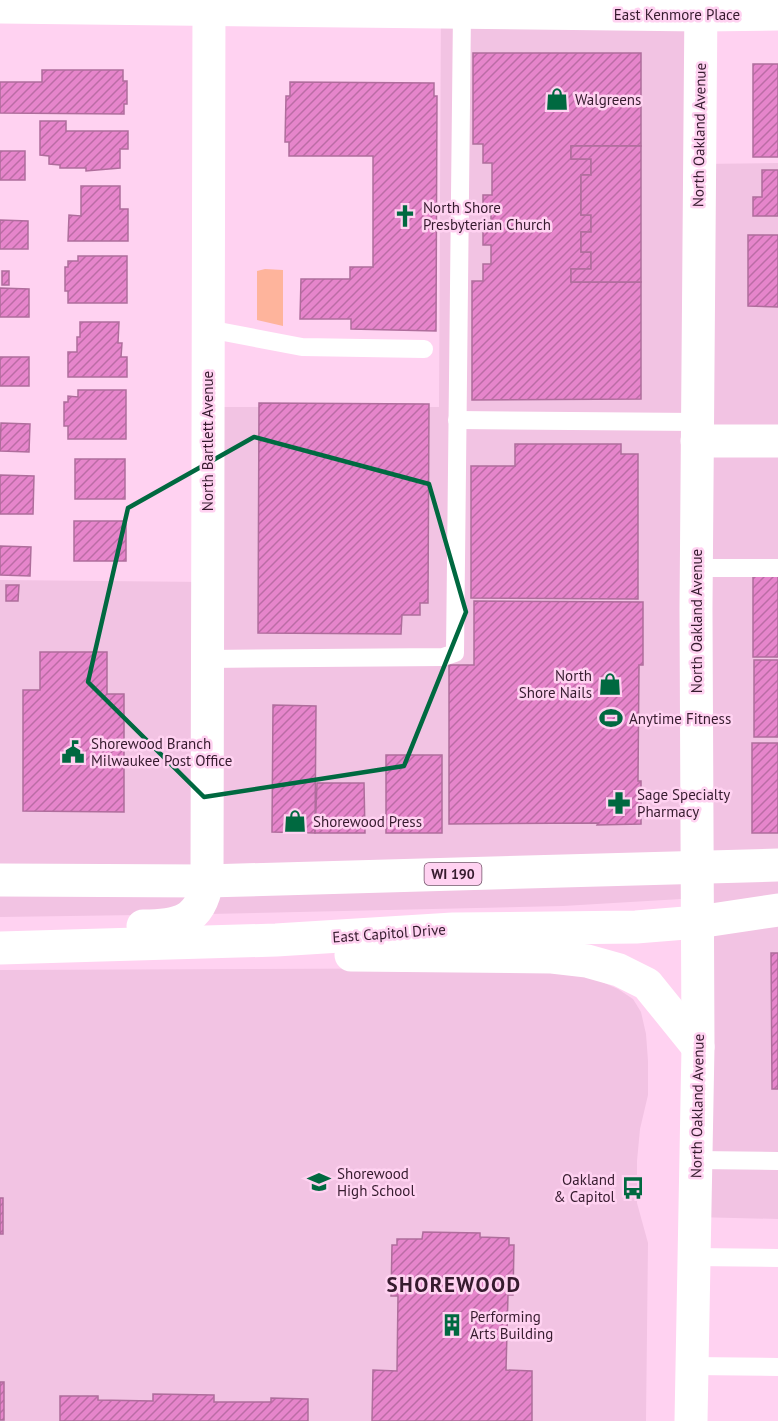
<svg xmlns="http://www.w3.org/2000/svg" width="778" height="1421" font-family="'PT Sans',sans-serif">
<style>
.built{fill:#f2c3e3}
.park{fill:#feb49c}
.building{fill:url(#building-hatch);stroke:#af6d9c;stroke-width:1.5}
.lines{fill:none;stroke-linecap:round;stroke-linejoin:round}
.service{stroke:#fff;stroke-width:18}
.minor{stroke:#fff;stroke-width:33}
.secondary{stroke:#fff;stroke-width:33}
.primary{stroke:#fff;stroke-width:33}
.marked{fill:none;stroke:#006940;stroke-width:4.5;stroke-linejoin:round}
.labels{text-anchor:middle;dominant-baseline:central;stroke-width:5;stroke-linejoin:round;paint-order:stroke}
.shield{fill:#ffd2f1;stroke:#725268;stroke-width:1.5}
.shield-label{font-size:14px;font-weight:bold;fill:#361b2e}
.street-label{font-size:15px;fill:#361b2e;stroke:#ffd2f1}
.poi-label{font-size:15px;fill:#361b2e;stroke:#ffd2f1;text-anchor:start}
.district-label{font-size:21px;font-weight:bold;letter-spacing:1.5px;fill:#361b2e;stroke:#ffd2f1}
</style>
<defs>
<pattern id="building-hatch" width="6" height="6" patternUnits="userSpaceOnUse" patternTransform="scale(1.5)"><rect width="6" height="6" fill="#e685cb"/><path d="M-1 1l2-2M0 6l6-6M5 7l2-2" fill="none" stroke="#bb6ca5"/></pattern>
</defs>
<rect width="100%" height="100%" fill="#ffd2f1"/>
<!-- built -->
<g class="built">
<polygon points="441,0 701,0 699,164 778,163 778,1219 695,1217 698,898 563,906 209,914 0,917 0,580 207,582 207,407 439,407"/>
<polygon points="498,968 562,971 593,978 618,989 633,999 641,1012 646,1034 648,1061 648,1095 640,1129 637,1161 637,1203 648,1243 646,1421 0,1421 0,970"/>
</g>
<!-- park -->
<polygon class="park" points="265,269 283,270 283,326 257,320 257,271"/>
<!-- building -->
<g class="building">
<polygon points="473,53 641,53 641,146 571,146 571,159 591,159 591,175 581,175 581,215 591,215 591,232 581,232 581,252 591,252 591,269 571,269 571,282 641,282 641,399 472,400 472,281 483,281 483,264 491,264 491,245 483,245 483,230 491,230 491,210 483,210 483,195 492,195 492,163 483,163 483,144 473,144"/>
<rect x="753" y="64" width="25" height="93"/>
<polygon points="42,70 123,70 123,81 127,81 127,104 124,104 124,114 0,113 0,82 42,82"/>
<polygon points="290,82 434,83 434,96 437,96 436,331 351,329 351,319 300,319 301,279 350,279 350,267 373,267 373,156 289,156 289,142 285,142 286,96 290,96"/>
<polygon points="40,121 66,121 66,131 128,131 128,149 120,149 120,168 86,171 86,168 60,168 60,165 49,164 49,156 40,155"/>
<polygon points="571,146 641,146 641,282 571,282 571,269 591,269 591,252 581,252 581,232 591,232 591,215 581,215 581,175 591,175 591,159 571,159"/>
<rect x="0" y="151" width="25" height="29"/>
<polygon points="762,170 778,170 778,216 753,216 753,197 762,197"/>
<polygon points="81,186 120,186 120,209 128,209 128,241 68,241 69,215 81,216"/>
<polygon points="0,220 28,221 28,249 0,249"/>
<polygon points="748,235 778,235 778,307 748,306"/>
<polygon points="78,256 127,256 127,303 68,303 68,291 65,291 65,267 68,267 68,261 78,261"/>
<rect x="2" y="271" width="7" height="14"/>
<polygon points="0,288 29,289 29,317 0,317"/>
<polygon points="80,322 119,322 118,343 122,343 121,357 127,357 127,377 68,377 68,352 77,352 77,337 80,337"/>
<rect x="0" y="357" width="29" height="29"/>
<polygon points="78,390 126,390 126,439 68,439 68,426 64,426 64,402 68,402 68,396 78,397"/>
<polygon points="259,403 429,404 428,603 420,603 420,615 402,615 401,634 258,633"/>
<polygon points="1,423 30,424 29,452 0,451"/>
<polygon points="515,444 621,444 621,454 638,454 638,599 471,598 471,466 515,466"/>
<rect x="75" y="459" width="50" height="40"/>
<polygon points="0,475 34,476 33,514 0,514"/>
<rect x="74" y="521" width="52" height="40"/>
<polygon points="0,546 31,547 30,576 0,575"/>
<rect x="753" y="575" width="25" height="82"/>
<polygon points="6,585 19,585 18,601 6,601"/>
<polygon points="474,601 643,602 643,665 639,665 638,781 641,781 641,824 597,825 598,823 449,824 449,665 474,665"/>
<polygon points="40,652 107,652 107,694 124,694 124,812 23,811 23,690 40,690"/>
<rect x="754" y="660" width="24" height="77"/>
<polygon points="273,705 316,706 315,833 272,832"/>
<rect x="752" y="743" width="26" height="90"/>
<rect x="386" y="755" width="56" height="78"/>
<polygon points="317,783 364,783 365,833 315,833"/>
<polygon points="771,953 778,953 778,1089 772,1089"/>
<rect x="0" y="1198" width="3" height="36"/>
<polygon points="423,1232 480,1233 480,1237 509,1238 509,1245 514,1245 513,1295 508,1295 506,1370 532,1371 532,1421 372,1421 373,1370 397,1371 398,1296 391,1296 392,1245 397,1245 397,1239 422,1239"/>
<rect x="0" y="1382" width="4" height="38"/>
<polygon points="153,1394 214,1395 214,1402 271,1402 271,1398 308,1399 308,1421 60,1421 60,1396 98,1396 98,1400 153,1401"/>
</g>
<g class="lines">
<!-- service -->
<g class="service">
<polyline points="208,329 302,347 424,349"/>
<polyline points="457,420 697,422"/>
<polyline points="696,568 778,568"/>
<polyline points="207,659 443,657 455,653 462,12"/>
<polyline points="696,1160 778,1161"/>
<polyline points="694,1257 778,1258"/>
<polyline points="692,1366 778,1367"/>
</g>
<!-- minor -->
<g class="minor">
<polyline points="0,7 702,15 778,14"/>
<polyline points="697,441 778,441"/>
<polyline points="207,881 209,0"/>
</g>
<!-- secondary -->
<polyline class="secondary" points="691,1421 698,1047 696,609 701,0"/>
<!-- primary -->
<g class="primary">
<polyline points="0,880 207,881 778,865"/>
<path d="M143 926C179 926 201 921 207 881"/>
<polyline points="0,948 276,940 453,929 636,927 698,922 778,910"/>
<polyline points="351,955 552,957 587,961 619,970 647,984 698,1047"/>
</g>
</g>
<!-- marked area -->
<path class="marked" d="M254 437 429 484 466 612 404 766 204 797 88 682 128 508Z"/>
<!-- icons -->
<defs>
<g id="shop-bare" transform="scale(1.8)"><path d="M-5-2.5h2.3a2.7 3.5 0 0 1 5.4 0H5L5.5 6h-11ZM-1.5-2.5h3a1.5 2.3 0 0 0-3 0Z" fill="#006940" stroke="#ffd2f1" stroke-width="2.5" paint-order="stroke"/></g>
<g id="church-bare" transform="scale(1.8)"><path d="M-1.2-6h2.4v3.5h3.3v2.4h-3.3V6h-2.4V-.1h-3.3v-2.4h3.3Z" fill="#006940" stroke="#ffd2f1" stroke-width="2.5" paint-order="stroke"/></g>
<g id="stadium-bare" transform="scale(1.8)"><path d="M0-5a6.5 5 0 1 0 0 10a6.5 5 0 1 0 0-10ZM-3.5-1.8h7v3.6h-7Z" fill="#006940" stroke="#ffd2f1" stroke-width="2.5" paint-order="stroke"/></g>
<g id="civic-bare" transform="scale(1.8)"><path d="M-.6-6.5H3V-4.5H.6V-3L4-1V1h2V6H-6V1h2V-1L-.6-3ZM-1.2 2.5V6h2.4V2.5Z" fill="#006940" stroke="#ffd2f1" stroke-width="2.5" paint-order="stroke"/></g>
<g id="pharmacy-bare" transform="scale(1.8)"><path d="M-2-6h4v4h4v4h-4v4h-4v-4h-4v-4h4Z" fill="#006940" stroke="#ffd2f1" stroke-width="2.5" paint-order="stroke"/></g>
<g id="school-bare" transform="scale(1.8)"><path d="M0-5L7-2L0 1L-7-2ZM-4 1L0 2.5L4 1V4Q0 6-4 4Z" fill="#006940" stroke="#ffd2f1" stroke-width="2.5" paint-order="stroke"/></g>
<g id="bus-bare" transform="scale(1.8)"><path d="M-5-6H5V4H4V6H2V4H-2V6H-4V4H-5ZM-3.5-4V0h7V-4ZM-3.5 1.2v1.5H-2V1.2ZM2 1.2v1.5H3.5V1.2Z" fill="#006940" stroke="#ffd2f1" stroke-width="2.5" paint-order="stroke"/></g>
<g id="building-bare" transform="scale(1.8)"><path d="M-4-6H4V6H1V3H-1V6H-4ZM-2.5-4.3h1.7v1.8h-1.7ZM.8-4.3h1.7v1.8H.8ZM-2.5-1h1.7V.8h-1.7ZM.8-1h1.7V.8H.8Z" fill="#006940" stroke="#ffd2f1" stroke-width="2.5" paint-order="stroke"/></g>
</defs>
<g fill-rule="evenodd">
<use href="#shop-bare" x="557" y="99"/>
<use href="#church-bare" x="405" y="216"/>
<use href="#shop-bare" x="610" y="684"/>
<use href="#stadium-bare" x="611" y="718"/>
<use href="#civic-bare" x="73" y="752"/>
<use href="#pharmacy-bare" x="619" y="803"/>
<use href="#shop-bare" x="295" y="821"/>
<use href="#school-bare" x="319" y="1182"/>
<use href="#bus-bare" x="633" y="1188"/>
<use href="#building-bare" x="452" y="1325"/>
</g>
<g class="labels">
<!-- shield labels -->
<rect class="shield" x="424.5" y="863" width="57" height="22" rx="4.5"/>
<g class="shield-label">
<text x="453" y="874">WI 190</text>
</g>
<!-- street labels -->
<g class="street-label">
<text x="677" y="14">East Kenmore Place</text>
<text transform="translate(699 135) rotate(-89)">North Oakland Avenue</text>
<text transform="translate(207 441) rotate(-90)">North Bartlett Avenue</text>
<text transform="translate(696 621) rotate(-90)">North Oakland Avenue</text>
<text transform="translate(389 933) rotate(-4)">East Capitol Drive</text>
<text transform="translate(697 1106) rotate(-89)">North Oakland Avenue</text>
</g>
<!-- poi labels -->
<g class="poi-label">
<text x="575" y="99">Walgreens</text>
<text x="423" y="207">North Shore<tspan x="423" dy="17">Presbyterian Church</tspan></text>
<text x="592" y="675" text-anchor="end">North<tspan x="592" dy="17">Shore Nails</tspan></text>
<text x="629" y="718">Anytime Fitness</text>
<text x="91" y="743">Shorewood Branch<tspan x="91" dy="17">Milwaukee Post Office</tspan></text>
<text x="637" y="794">Sage Specialty<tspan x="637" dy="17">Pharmacy</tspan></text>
<text x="313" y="821">Shorewood Press</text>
<text x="337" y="1173">Shorewood<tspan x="337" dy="17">High School</tspan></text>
<text x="615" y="1179" text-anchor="end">Oakland<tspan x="615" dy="17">&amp; Capitol</tspan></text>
<text x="470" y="1316">Performing<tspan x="470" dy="17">Arts Building</tspan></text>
</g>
<!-- district labels -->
<g class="district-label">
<text x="454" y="1284">SHOREWOOD</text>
</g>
</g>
</svg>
